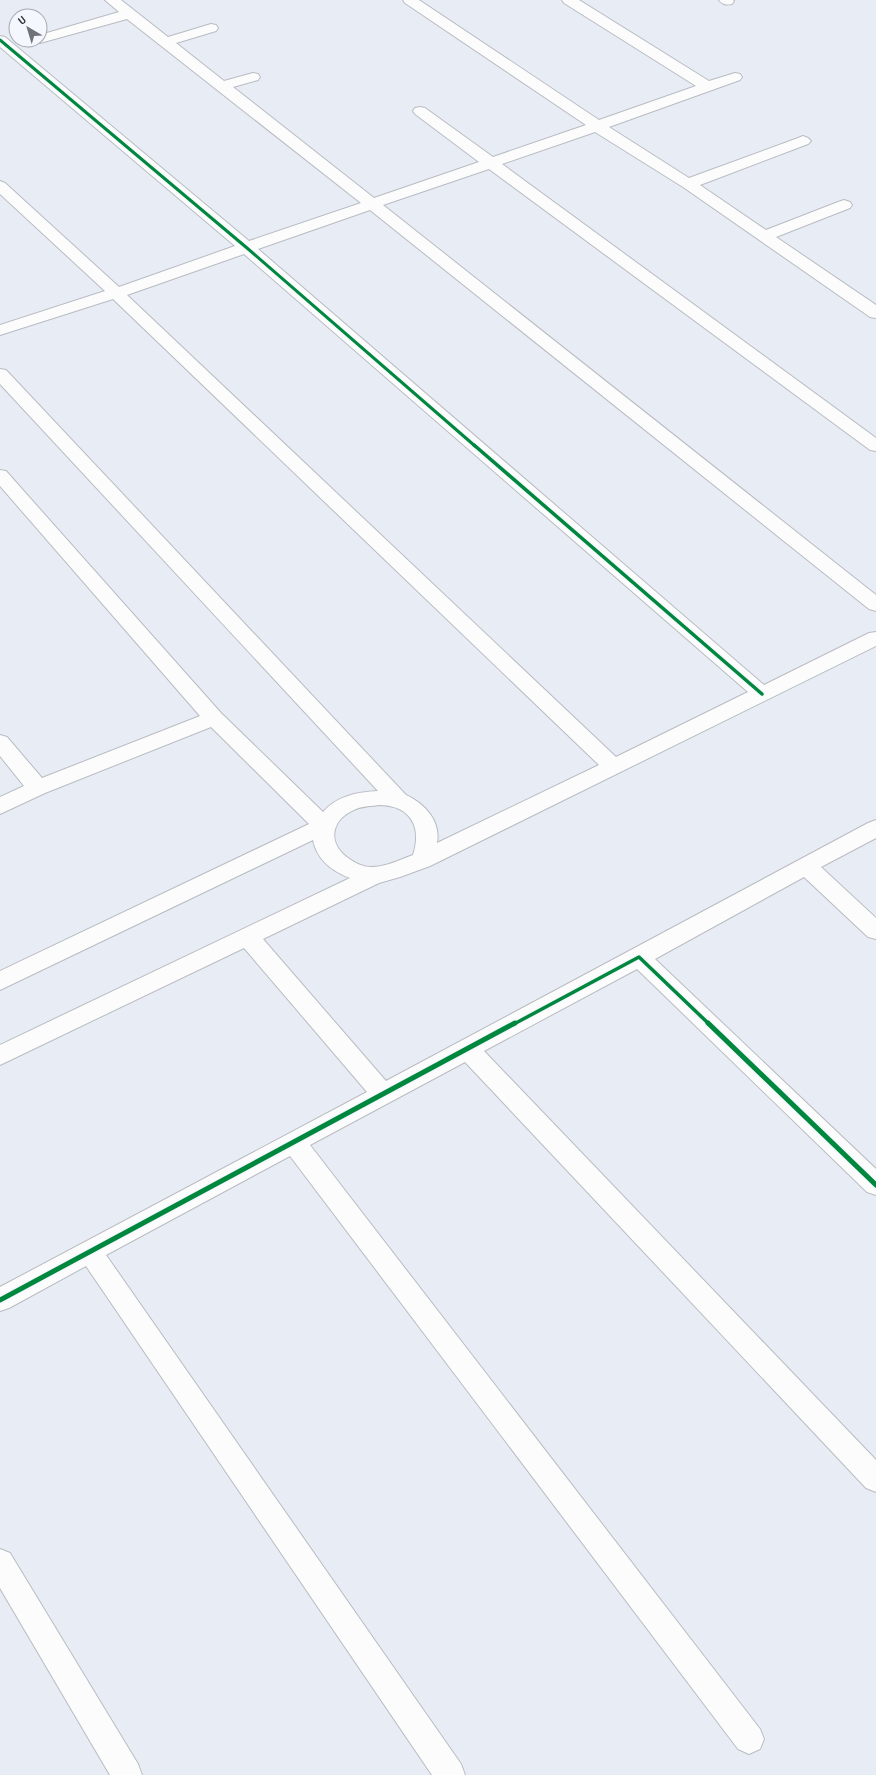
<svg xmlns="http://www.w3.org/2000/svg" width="876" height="1775" font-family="'Archivo Narrow',sans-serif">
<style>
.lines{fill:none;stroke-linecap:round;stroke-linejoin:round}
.street-casing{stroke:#b8bcc2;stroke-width:2}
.street{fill:#fcfcfd;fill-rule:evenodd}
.cycleway-far2-casing{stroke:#f4f8fe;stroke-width:5}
.cycleway-far1-casing{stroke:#f4f8fe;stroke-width:6}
.cycleway-casing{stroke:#f4f8fe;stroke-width:8}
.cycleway-far2{stroke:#00873e;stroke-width:3}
.cycleway-far1{stroke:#00873e;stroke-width:3.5}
.cycleway{stroke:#00873e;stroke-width:5}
</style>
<rect width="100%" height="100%" fill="#e8ecf4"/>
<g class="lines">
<!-- street casing -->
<g class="street-casing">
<g id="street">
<path d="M105 0H121L168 37 211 24 216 25 218 28 216 31 176 43 224 81 253 73 258 74 260 77 258 80 233 87 374 198 479 162 415 114 413 111 415 108 420 107 425 108 493 157 586 125 405 3 403 0H419L599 120 696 86 564 3 562 0H579L709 81 735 73 740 74 742 77 740 80 609 127 689 178 798 138 803 136 808 138 811 141 808 144 700 185 766 230 838 202 844 200 850 202 852 205 850 208 776 237 876 305V318L870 317 683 187 595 132 502 164 876 438V451L870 450 489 169 383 205 876 595V611L869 609 370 210 258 249 764 685 869 633 876 632V646L430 866 400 877 379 883 263 939 386 1081 868 823 876 820V838L821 867 876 918V939L868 937 804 877 655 959 876 1169V1195L867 1192 637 969 484 1051 876 1460V1492L866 1488 465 1062 310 1145 760 1729 764 1739 760 1749 749 1754 738 1749 290 1156 106 1255 461 1764 465 1775H432L86 1266 9 1308 0 1311V1287L367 1092 244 948 0 1065V1045L350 878C332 871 317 860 313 840L0 990V971L309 824 211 727 45 793 0 814V797L24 786 0 756V735L7 737 42 778 200 716 0 486V470L6 471 221 713 323 812C337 796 357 792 378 791L0 384V369L6 370 406 795C425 804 441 821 437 843L599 765 113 299 0 335V325L105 291 0 194V181L5 183 119 287 235 246 0 47V36L5 37 249 241 361 203 127 19 40 43 34 40H40V35L119 12ZM244 254 748 692 616 757 127 295ZM380 805C411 806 422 827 413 855 399 860 386 867 371 867 364 867 357 864 351 860 327 845 329 820 356 809 363 806 372 806 380 805Z"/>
<path d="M719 0H733L734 1 732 4C726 5 723 5 719 0Z"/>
<polygon points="0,1549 10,1553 138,1764 142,1775 110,1775 0,1588"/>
</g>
</g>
<!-- street -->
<use href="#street" class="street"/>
<!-- cycleway-far2 casing -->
<g class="cycleway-far2-casing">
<polyline id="cycleway-far2" points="0,40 247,248 475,446"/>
</g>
<!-- cycleway-far1 casing -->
<g class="cycleway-far1-casing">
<g id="cycleway-far1">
<polyline points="474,445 762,694"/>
<polyline points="514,1024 639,957 709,1024"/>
</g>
</g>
<!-- cycleway casing -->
<g class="cycleway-casing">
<g id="cycleway">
<polyline points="708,1023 876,1185"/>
<polyline points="0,1300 515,1023"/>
</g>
</g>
<!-- cycleway-far2 -->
<use href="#cycleway-far2" class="cycleway-far2"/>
<!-- cycleway-far1 -->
<use href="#cycleway-far1" class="cycleway-far1"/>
<!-- cycleway -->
<use href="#cycleway" class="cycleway"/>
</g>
<!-- north arrow -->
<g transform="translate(28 28) rotate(322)"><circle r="19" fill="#f4f8fe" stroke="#a5a8ae"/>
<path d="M0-3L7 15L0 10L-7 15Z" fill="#6f7279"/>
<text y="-6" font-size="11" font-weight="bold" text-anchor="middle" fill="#2e3137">U</text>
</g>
</svg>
